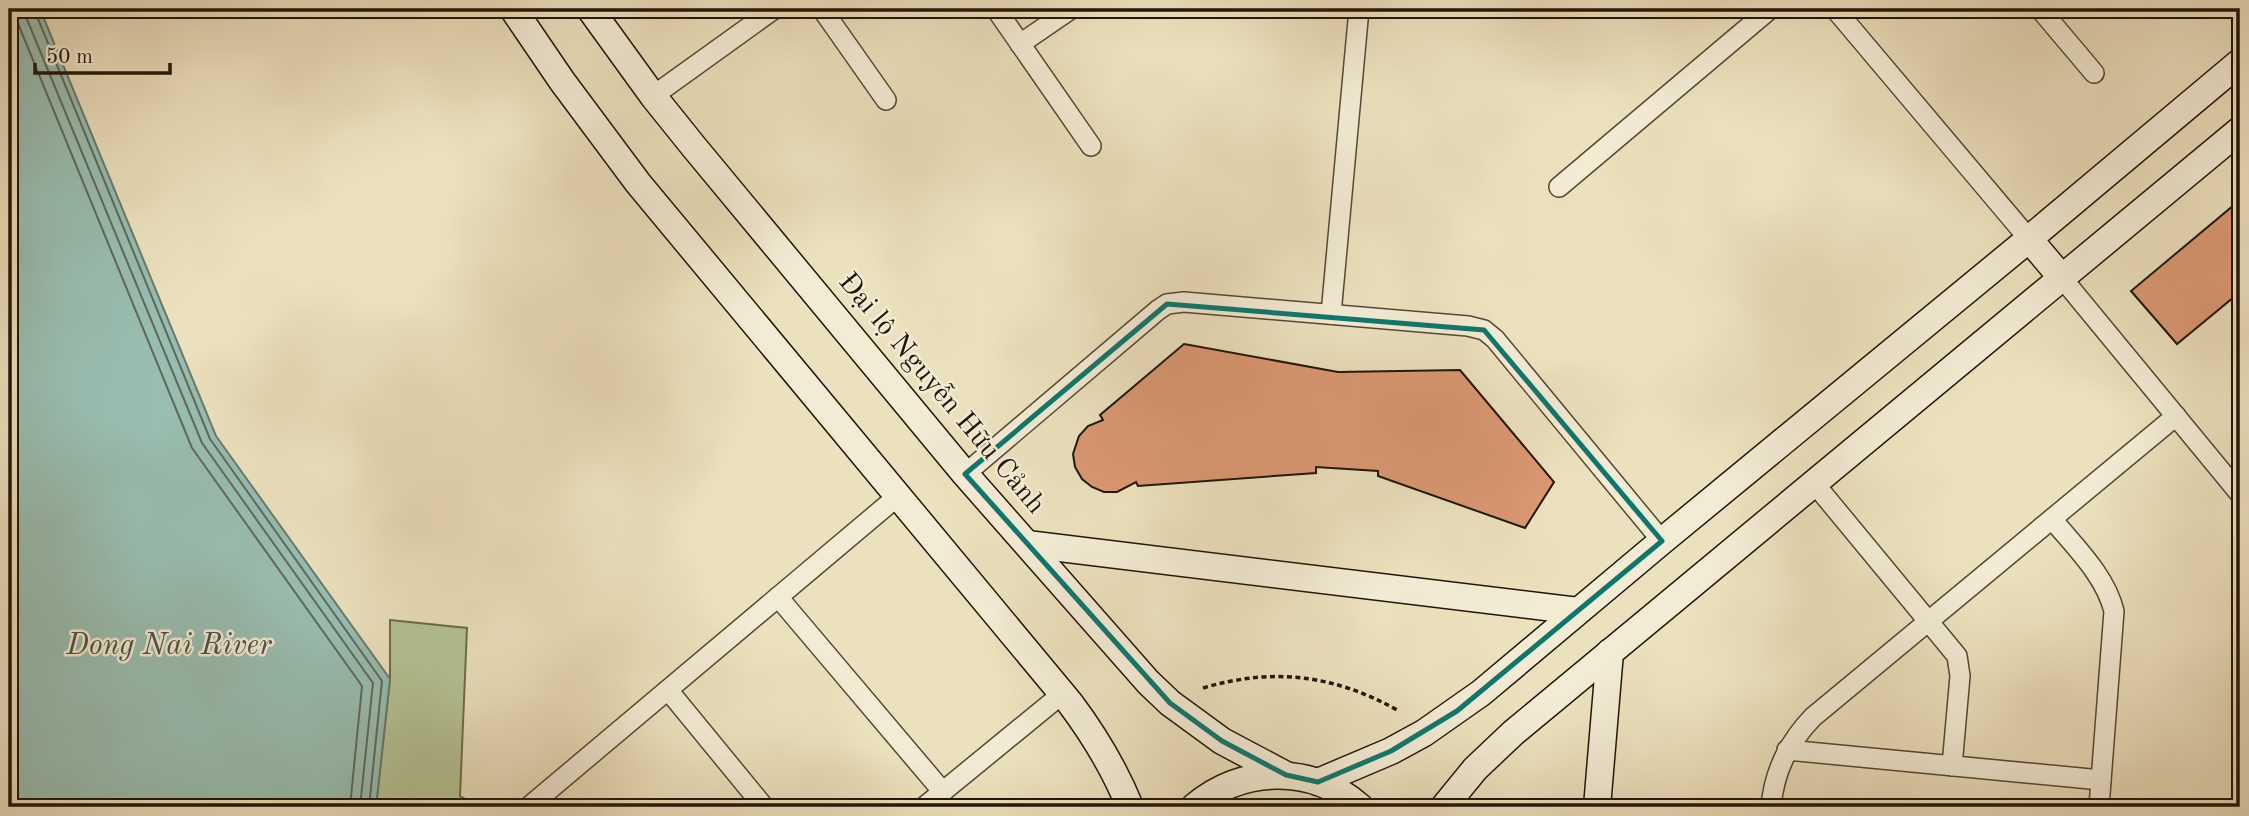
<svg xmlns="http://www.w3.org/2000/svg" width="2249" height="816" font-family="'Old Standard TT',serif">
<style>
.green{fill:#b5c394;stroke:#6b6c4d;stroke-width:2}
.water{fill:#99beb1;stroke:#697a6d;stroke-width:2}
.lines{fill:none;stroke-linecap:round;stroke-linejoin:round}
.shore{stroke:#5d6a5c;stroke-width:2}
.building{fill:#db9873;stroke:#211506;stroke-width:2}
.street-casing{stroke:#544834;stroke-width:22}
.secondary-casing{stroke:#211506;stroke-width:29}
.path{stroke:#211506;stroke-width:3.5;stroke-dasharray:5 3.5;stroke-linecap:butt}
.street{stroke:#f3ecd5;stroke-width:19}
.secondary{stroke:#f3ecd5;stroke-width:26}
.marked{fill:none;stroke:#0f766e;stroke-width:5;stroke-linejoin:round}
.labels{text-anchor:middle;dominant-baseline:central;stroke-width:5;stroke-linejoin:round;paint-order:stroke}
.street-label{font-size:28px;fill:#211506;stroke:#f3ecd5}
.water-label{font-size:30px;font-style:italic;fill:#4b5042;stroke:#f3ecd5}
</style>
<rect width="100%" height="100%" fill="#ece1be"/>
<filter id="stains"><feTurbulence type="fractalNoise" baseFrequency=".00286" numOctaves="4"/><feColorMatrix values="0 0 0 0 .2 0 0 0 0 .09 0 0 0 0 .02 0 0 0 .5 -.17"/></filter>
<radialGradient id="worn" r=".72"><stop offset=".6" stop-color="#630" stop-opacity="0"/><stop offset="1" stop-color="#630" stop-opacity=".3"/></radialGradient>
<!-- green -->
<polygon class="green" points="390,620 467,628 460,796 479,807 376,807 390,679"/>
<!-- water -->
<polygon class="water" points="9,9 40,9 216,436 390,679 376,807 9,807"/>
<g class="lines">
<!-- shore -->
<g class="shore">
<polyline points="15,9 17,21 192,448 362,686 350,807"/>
<polyline points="25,9 26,17 202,443 373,683 360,807"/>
<polyline points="34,9 210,439 382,681 369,807"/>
</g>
</g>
<!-- building -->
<g class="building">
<polygon points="2240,200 2240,292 2177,344 2131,291"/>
<polygon points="1184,344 1338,372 1460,370 1554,482 1525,528 1378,476 1378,471 1316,467 1316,473 1138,486 1136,482 1117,492 1104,492 1092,487 1082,479 1075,467 1073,454 1079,436 1088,426 1103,420 1100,415"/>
</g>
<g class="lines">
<!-- street casing -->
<g class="street-casing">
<g id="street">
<polyline points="822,9 886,100"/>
<polyline points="996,9 1091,146"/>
<polyline points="1835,9 2029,239"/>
<polyline points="2040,9 2094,73"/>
<polyline points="1020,44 1071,9"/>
<polyline points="653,96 774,9"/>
<polyline points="1559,187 1770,9"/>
<polyline points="2062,278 2240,494"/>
<polyline points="1331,314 1359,9"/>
<polyline points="965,474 1158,310 1167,304 1184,302 1468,326 1484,330 1495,339 1662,541"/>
<polyline points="1814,483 1957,656 1960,676 1952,766"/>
<path d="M2052 519C2075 547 2105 575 2114 611L2099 807"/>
<polyline points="778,597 943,792"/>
<polyline points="668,690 764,807"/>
<polyline points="1787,750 2101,780"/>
<polyline points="531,805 898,496"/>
<polyline points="924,807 1062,694"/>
<path d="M1771 807C1774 771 1788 743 1813 717L2176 416"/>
</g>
</g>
<!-- secondary casing -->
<g class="secondary-casing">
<g id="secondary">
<path d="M513 9 562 81 638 183 1070 703C1094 735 1115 770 1130 807"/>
<polyline points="590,9 653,96 694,147 965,474 1148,682 1170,703 1222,741 1286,775"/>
<polyline points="2029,239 2062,278"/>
<polyline points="1027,544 1578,611"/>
<polyline points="1318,782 1391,751 1424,733 1481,693 1662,541 2029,239 2240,62"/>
<path d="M1194 807C1242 766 1312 764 1360 807"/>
<polyline points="1444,807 1475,769 1513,733 2240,130"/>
<polyline points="1597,807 1610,652"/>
</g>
</g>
<!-- path -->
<path class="path" d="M1203 688C1274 667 1335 675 1399 711"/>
<!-- street -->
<use href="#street" class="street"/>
<!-- secondary -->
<use href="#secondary" class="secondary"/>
</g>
<!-- marked area -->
<path class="marked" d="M1167 304 1484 330 1662 541 1457 711 1391 751 1318 782 1286 775 1222 741 1170 703 965 474Z"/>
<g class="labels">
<!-- street labels -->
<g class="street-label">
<text transform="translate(941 394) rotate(50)">Đại lộ Nguyễn Hữu Cảnh</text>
</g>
<!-- water labels -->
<g class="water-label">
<text x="169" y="646">Dong Nai River</text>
</g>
</g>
<!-- margin -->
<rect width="2249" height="816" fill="none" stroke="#ece1be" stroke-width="35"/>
<rect x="10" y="10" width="2228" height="795" fill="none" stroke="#211506" stroke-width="3.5"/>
<rect x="18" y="18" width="2214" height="781" fill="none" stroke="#211506" stroke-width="2"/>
<!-- scale -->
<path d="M35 63v10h135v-10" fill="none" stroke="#211506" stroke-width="3.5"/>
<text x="46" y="63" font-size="21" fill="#211506" stroke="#f3ecd5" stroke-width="5" paint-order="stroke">50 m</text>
<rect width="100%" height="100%" filter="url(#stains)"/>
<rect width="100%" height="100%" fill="url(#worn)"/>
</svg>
